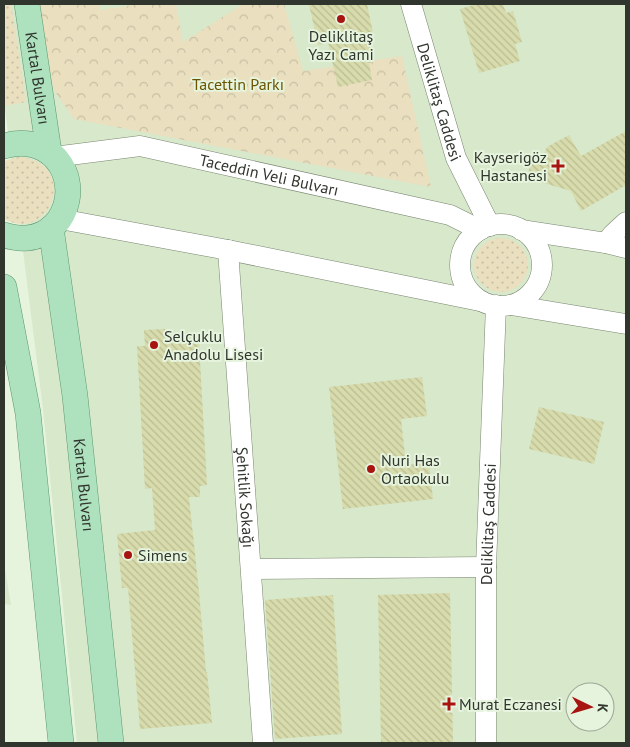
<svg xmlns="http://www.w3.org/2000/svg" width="630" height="747" font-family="'PT Sans',sans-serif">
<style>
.built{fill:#d7e8cb;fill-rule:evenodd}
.grass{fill:url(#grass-dots)}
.park{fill:url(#park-crowns)}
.building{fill:url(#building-back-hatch)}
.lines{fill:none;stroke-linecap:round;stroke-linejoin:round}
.minor-casing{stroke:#7a8571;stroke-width:21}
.major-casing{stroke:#5f986f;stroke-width:26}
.minor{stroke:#fff;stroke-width:20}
.major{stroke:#aee1be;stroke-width:25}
.poi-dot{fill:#a81410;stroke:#e6f4dd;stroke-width:2}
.labels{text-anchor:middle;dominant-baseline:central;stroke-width:4;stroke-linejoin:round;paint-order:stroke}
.poi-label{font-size:16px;fill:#30352d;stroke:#e6f4dd;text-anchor:start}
.street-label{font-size:16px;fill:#30352d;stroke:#e6f4dd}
.park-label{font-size:16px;fill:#6a5400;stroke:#e6f4dd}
</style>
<defs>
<pattern id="grass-dots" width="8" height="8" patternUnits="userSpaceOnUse" patternTransform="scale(1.25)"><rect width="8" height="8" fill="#eadfbf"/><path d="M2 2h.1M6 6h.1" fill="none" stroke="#c9c0a4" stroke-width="1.8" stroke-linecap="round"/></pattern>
<pattern id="park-crowns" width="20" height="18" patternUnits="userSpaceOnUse" patternTransform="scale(1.25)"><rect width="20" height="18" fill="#eadfbf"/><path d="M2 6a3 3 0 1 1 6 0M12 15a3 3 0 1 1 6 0" fill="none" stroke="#c9c0a4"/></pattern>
<pattern id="building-back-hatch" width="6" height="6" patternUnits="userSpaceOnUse" patternTransform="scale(1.25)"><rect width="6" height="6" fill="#d8dbab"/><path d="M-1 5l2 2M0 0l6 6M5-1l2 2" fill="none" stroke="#babd93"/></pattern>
</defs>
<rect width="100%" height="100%" fill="#e6f4dd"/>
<!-- built -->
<g class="built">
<path d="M4 4H626V743H77L43 409 4 101ZM575 692H605V722H575Z"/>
<polygon points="4,564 11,605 4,604"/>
</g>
<!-- grass -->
<g class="grass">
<polygon points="4,4 11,4 26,102 4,106"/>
<path d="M19 157C80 162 51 245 4 219V161Z"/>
<circle cx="501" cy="265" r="27"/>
</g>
<!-- park -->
<polygon class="park" points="35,4 99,4 100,10 140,4 176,4 183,42 243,4 284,4 303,71 402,56 431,187 74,119 54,90"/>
<!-- building -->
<g class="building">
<polygon points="309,4 367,4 373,33 367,35 373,62 369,63 372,80 338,87 328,43 318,45"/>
<polygon points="477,4 503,4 506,13 513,11 522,42 515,44 520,61 479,73 460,9"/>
<polygon points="626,131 626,185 581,211 571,191 527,178 533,153 544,154 547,147 569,135 581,156"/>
<polygon points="165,329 165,333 191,332 192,343 199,343 207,485 200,486 200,497 189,497 199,592 206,672 207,672 212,723 140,729 128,588 122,588 117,534 155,530 152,488 145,489 137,346 145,346 144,330"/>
<polygon points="422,377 427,416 401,419 406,465 429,463 433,499 343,509 329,387"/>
<polygon points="539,407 604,422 594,464 529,449"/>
<polygon points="450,593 453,743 381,743 378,595"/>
<polygon points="333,595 342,734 275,739 265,600"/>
</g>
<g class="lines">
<!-- minor casing -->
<g class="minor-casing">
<g id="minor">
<path id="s1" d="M411 4 456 158 490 226"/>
<path id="s2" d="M54 157 140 146 450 215 480 230"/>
<polyline points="60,219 228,250 480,301"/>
<circle cx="501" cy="265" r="41"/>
<polyline points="521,230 606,243 626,248"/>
<polyline points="606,243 613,234 626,222"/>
<path id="s3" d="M228 250 263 743"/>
<polyline points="511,305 626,324"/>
<polyline points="251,569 486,567"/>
<path id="s4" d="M486 743V567L496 305"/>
</g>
</g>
<!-- major casing -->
<g class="major-casing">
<g id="major">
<path id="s5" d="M27 4 49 152"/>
<path d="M4 146C18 142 31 142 44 149 83 171 72 234 27 238 18 239 11 237 4 235"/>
<path id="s6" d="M51 228 75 396 111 743"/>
<polyline points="4,287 28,413 61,743"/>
</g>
</g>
<!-- minor -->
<use href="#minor" class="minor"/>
<!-- major -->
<use href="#major" class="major"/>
</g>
<!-- markers -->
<g class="poi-dot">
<circle cx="341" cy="19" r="5"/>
<path d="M555.5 158.5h5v5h5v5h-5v5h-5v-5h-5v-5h5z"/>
<circle cx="154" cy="345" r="5"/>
<circle cx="371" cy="469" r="5"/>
<circle cx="128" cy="555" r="5"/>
<path d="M446.5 696.5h5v5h5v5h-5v5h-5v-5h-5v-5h5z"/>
</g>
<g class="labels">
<!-- poi labels -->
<g class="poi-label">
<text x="341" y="36" text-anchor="middle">Deliklitaş<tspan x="341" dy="18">Yazı Cami</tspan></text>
<text x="547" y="157" text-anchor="end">Kayserigöz<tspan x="547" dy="18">Hastanesi</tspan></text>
<text x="164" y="336">Selçuklu<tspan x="164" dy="18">Anadolu Lisesi</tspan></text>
<text x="381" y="460">Nuri Has<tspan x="381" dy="18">Ortaokulu</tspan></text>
<text x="138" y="555">Simens</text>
<text x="459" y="704">Murat Eczanesi</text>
</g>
<!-- street labels -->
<g class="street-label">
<text stroke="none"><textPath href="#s5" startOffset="75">Kartal Bulvarı</textPath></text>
<text stroke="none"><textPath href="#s1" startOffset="102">Deliklitaş Caddesi</textPath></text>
<text stroke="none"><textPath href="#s2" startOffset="219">Taceddin Veli Bulvarı</textPath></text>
<text stroke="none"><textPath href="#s6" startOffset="259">Kartal Bulvarı</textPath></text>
<text stroke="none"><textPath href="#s3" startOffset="248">Şehitlik Sokağı</textPath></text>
<text stroke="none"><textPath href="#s4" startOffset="219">Deliklitaş Caddesi</textPath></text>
</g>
<!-- park labels -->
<g class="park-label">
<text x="238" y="84">Tacettin Parkı</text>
</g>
</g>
<!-- border -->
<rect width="630" height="747" fill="none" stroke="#30352d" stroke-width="10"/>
<!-- north arrow -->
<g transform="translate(590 707) rotate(95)"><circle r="24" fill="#e6f4dd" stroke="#9da897"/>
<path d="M0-4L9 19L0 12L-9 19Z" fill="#a81410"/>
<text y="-8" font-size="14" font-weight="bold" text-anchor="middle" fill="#30352d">K</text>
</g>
</svg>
